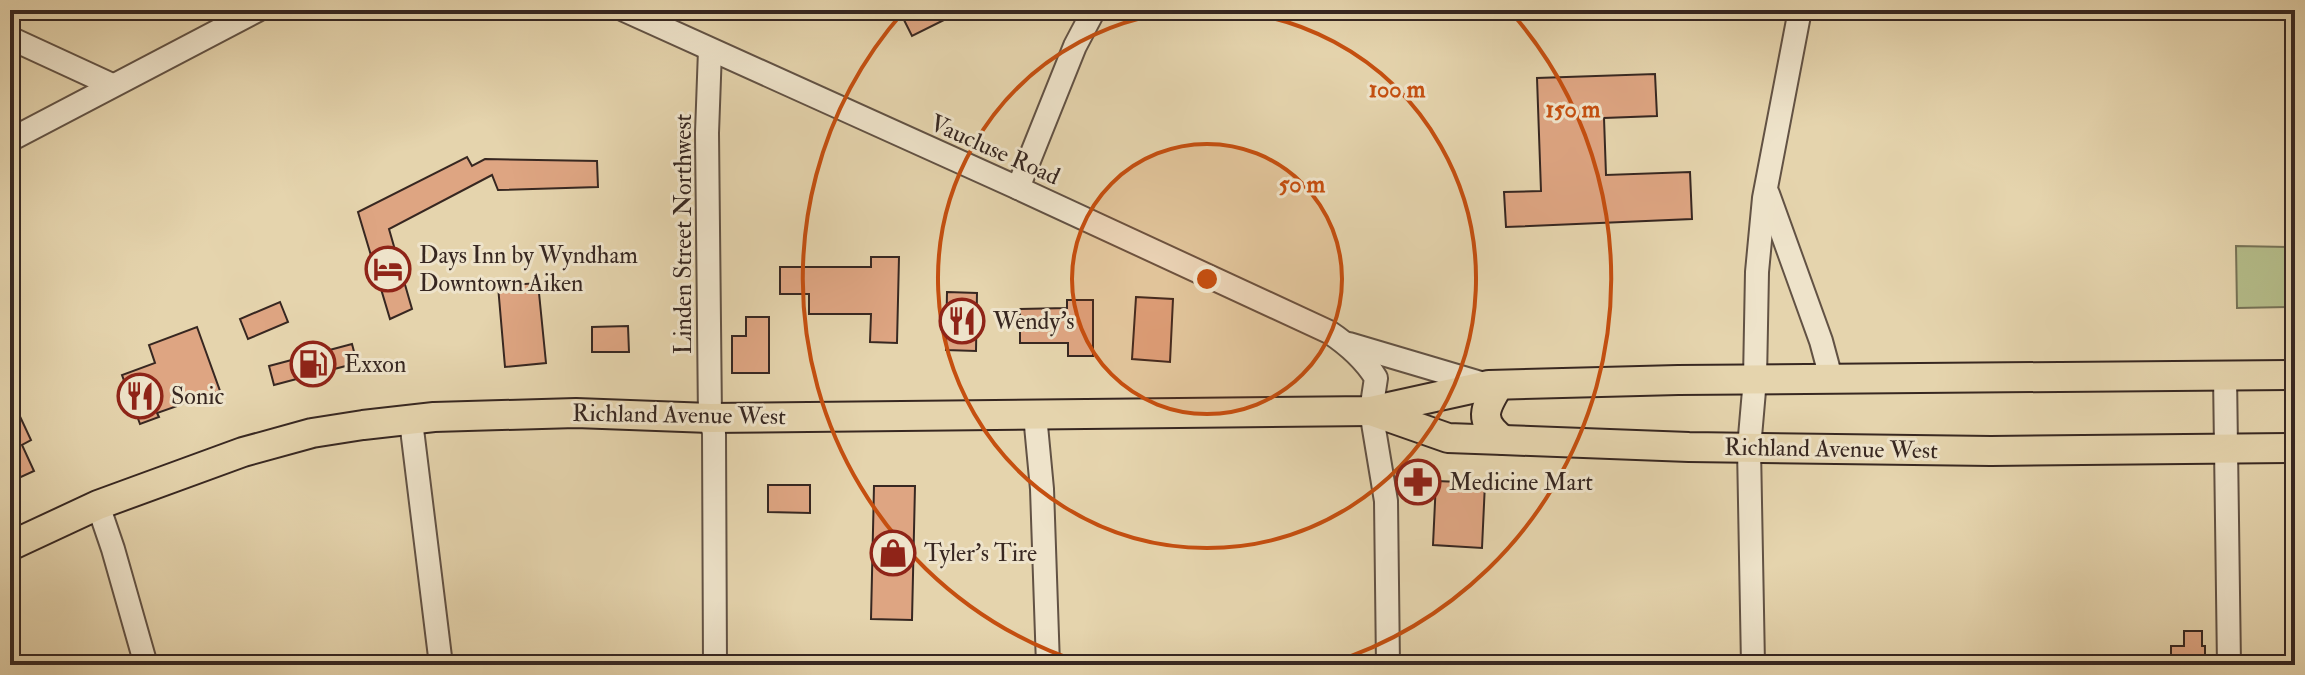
<svg xmlns="http://www.w3.org/2000/svg" width="2305" height="675" font-family="'IM FELL Double Pica',serif">
<style>
.green{fill:#b5bd8a;stroke:#767256;stroke-width:2}
.building{fill:#dea582;stroke:#372721;stroke-width:2}
.lines{fill:none;stroke-linecap:round;stroke-linejoin:round}
.minor-casing{stroke:#625244;stroke-width:26}
.major-casing{stroke:#372721;stroke-width:32}
.minor{stroke:#eee3ca;stroke-width:22}
.major{stroke:#e5d4ad;stroke-width:28}
.ring{fill:none;stroke:#c54f10;stroke-width:4}
.labels{text-anchor:middle;dominant-baseline:central;stroke-width:6;stroke-linejoin:round;paint-order:stroke}
.street-label{font-size:24px;fill:#372721;stroke:#eee3ca}
.poi-label{font-size:24px;fill:#372721;stroke:#eee3ca;text-anchor:start}
.centre{fill:#c54f10;stroke:#eee3ca;stroke-width:4}
.ring-label{font-size:24px;text-anchor:middle;font-weight:bold;fill:#c54f10;stroke:#eee3ca;stroke-width:6;stroke-linejoin:round;paint-order:stroke}
</style>
<rect width="100%" height="100%" fill="#e5d4ad"/>
<filter id="stains"><feTurbulence type="fractalNoise" baseFrequency=".0025" numOctaves="4"/><feColorMatrix values="0 0 0 0 .2 0 0 0 0 .09 0 0 0 0 .02 0 0 0 .5 -.17"/></filter>
<radialGradient id="worn" r=".72"><stop offset=".6" stop-color="#630" stop-opacity="0"/><stop offset="1" stop-color="#630" stop-opacity=".3"/></radialGradient>
<!-- green -->
<polygon class="green" points="2236,246 2295,247 2295,307 2237,308"/>
<!-- building -->
<g class="building">
<polygon points="899,10 964,10 912,36"/>
<polygon points="1655,74 1657,116 1604,118 1606,175 1690,172 1692,219 1506,227 1504,192 1541,191 1537,78"/>
<polygon points="467,157 472,166 485,159 597,161 598,187 498,190 492,175 389,229 412,309 390,319 358,212"/>
<polygon points="871,257 899,257 897,343 870,342 871,314 809,314 809,294 780,294 780,267 871,267"/>
<polygon points="538,283 546,363 505,367 498,286"/>
<polygon points="947,292 977,293 976,351 946,350"/>
<polygon points="1136,297 1173,299 1170,362 1132,359"/>
<polygon points="1067,300 1093,300 1093,356 1068,356 1068,343 1020,343 1020,309 1067,308"/>
<polygon points="280,302 288,322 248,339 240,319"/>
<polygon points="746,317 769,317 769,373 732,373 732,336 746,336"/>
<polygon points="628,326 629,352 592,352 592,327"/>
<polygon points="197,327 220,391 157,413 159,417 140,424 122,375 155,363 149,345"/>
<polygon points="352,344 357,363 274,385 269,366"/>
<polygon points="10,395 31,440 22,445 34,471 10,482"/>
<polygon points="1436,481 1485,483 1482,548 1433,545"/>
<polygon points="768,485 810,485 810,513 768,512"/>
<polygon points="874,486 915,486 912,620 871,619"/>
<polygon points="2184,631 2202,631 2202,646 2205,646 2205,662 2198,663 2198,665 2171,665 2171,646 2184,646"/>
</g>
<g class="lines">
<!-- minor casing -->
<g class="minor-casing">
<g id="minor">
<path d="M624 10 1018 188 1329 332C1347 344 1365 360 1376 378L1371 411 1386 501 1388 665"/>
<polyline points="10,38 112,85"/>
<polyline points="710,50 707,133 710,418 714,433 715,665"/>
<polyline points="10,140 258,10"/>
<polyline points="1018,188 1075,46 1094,10"/>
<polyline points="1768,194 1821,341 1831,378"/>
<polyline points="1349,344 1484,384"/>
<polyline points="2225,375 2229,665"/>
<polyline points="1035,415 1042,489 1048,665"/>
<polyline points="411,421 441,665"/>
<polyline points="98,505 113,549 146,665"/>
<polyline points="1753,665 1749,448 1755,379 1757,272 1764,198 1800,10"/>
</g>
</g>
<!-- major casing -->
<g class="major-casing">
<g id="major">
<path d="M1499 385C1484 409 1478 421 1503 440"/>
<polyline points="1371,411 1448,438 1503,440 1689,447 1991,451 2295,448"/>
<polyline points="10,546 98,505 243,452 312,433 363,425 434,417 576,413 710,418 1371,411 1489,385 1678,380 2295,375"/>
</g>
</g>
<!-- minor -->
<use href="#minor" class="minor"/>
<!-- major -->
<use href="#major" class="major"/>
</g>
<!-- distance rings -->
<circle cx="1207" cy="279" r="135" fill="#c54f10" fill-opacity=".12"/>
<g class="ring">
<circle cx="1207" cy="279" r="135"/>
<path d="M1209 10A269 269 0 1 1 1205 10"/>
<path d="M1086 664A404 404 0 0 1 904 11M1510 11A404 404 0 0 1 1328 664"/>
</g>
<!-- icons -->
<defs>
<g id="hotel-ring" transform="scale(2.3)"><circle r="9.5" fill="#eee3ca" stroke="#8f2418" stroke-width="1.5"/><path d="M-6-4.5h1.5V1H6V5H4.5V3h-9V5H-6ZM-4 0a1.8 1.8 0 1 1 3.6 0ZM.5 0V-2.5h3Q6-2.5 6 0Z" fill="#8f2418"/></g>
<g id="restaurant-ring" transform="scale(2.3)"><circle r="9.5" fill="#eee3ca" stroke="#8f2418" stroke-width="1.5"/><path d="M-5-6h1v4h1v-4h1v4h1v-4h1v5L-1.5 .5V6h-2V.5L-5-1ZM5-6V6H3V1.5H1.5Q1.5-4 5-6Z" fill="#8f2418"/></g>
<g id="fuel-ring" transform="scale(2.3)"><circle r="9.5" fill="#eee3ca" stroke="#8f2418" stroke-width="1.5"/><path d="M-5.5-6h7V0h2V4h1.3V-2.5L3-4.5l.8-.8L6-3V5H2.5V1h-1V6h-7ZM-4.2-4.7v3.2H.2V-4.7Z" fill="#8f2418"/></g>
<g id="pharmacy-ring" transform="scale(2.3)"><circle r="9.5" fill="#eee3ca" stroke="#8f2418" stroke-width="1.5"/><path d="M-2-6h4v4h4v4h-4v4h-4v-4h-4v-4h4Z" fill="#8f2418"/></g>
<g id="shop-ring" transform="scale(2.3)"><circle r="9.5" fill="#eee3ca" stroke="#8f2418" stroke-width="1.5"/><path d="M-5-2.5h2.3a2.7 3.5 0 0 1 5.4 0H5L5.5 6h-11ZM-1.5-2.5h3a1.5 2.3 0 0 0-3 0Z" fill="#8f2418"/></g>
</defs>
<g fill-rule="evenodd">
<use href="#hotel-ring" x="388" y="269"/>
<use href="#restaurant-ring" x="962" y="321"/>
<use href="#fuel-ring" x="313" y="364"/>
<use href="#restaurant-ring" x="140" y="396"/>
<use href="#pharmacy-ring" x="1418" y="482"/>
<use href="#shop-ring" x="893" y="553"/>
</g>
<g class="labels">
<!-- street labels -->
<g class="street-label">
<text transform="translate(995 150) rotate(24)">Vaucluse Road</text>
<text transform="translate(683 234) rotate(-90)">Linden Street Northwest</text>
<text transform="translate(679 415) rotate(1)">Richland Avenue West</text>
<text transform="translate(1831 449) rotate(1)">Richland Avenue West</text>
</g>
<!-- poi labels -->
<g class="poi-label">
<text x="419" y="255">Days Inn by Wyndham<tspan x="419" dy="28">Downtown Aiken</tspan></text>
<text x="993" y="321">Wendy's</text>
<text x="344" y="364">Exxon</text>
<text x="171" y="396">Sonic</text>
<text x="1449" y="482">Medicine Mart</text>
<text x="924" y="553">Tyler's Tire</text>
</g>
</g>
<circle cx="1207" cy="279" r="12" class="centre"/>
<g class="ring-label">
<text x="1397" y="97">100 m</text>
<text x="1573" y="117">150 m</text>
<text x="1302" y="192">50 m</text>
</g>
<!-- margin -->
<rect width="2305" height="675" fill="none" stroke="#e5d4ad" stroke-width="40"/>
<rect x="12" y="12" width="2281" height="651" fill="none" stroke="#372721" stroke-width="4"/>
<rect x="20" y="20" width="2265" height="635" fill="none" stroke="#372721" stroke-width="2"/>
<rect width="100%" height="100%" filter="url(#stains)"/>
<rect width="100%" height="100%" fill="url(#worn)"/>
</svg>
